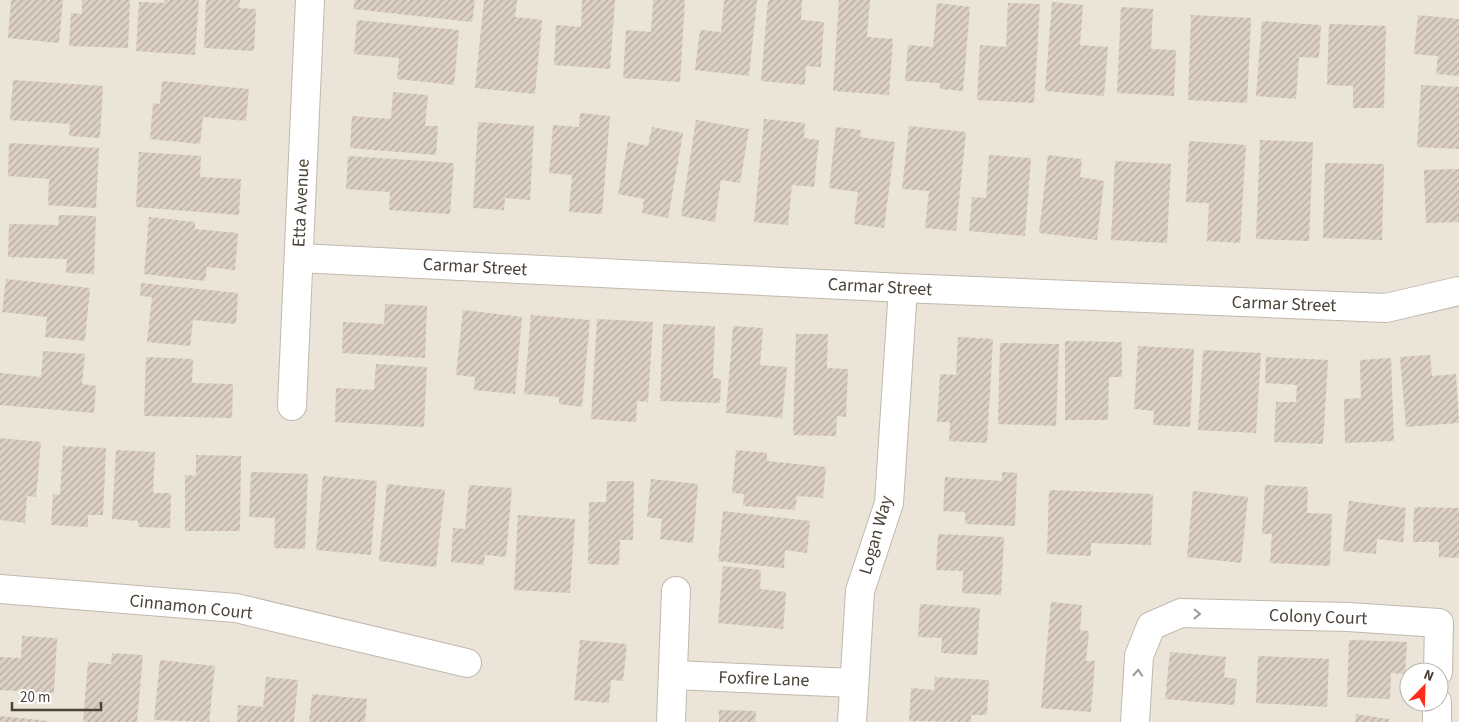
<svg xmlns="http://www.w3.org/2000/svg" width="1459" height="722" font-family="'Source Sans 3',sans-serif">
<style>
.residential{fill:#eae4d9;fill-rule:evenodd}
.building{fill:url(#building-hatch)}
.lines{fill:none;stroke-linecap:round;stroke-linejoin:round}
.minor-casing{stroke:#c2b9ad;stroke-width:30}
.minor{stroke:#fff;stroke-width:28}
.oneway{stroke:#9c9792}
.labels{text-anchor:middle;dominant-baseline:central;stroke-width:5;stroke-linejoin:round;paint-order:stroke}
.street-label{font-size:18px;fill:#4b4238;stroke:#fff}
</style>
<defs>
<pattern id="building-hatch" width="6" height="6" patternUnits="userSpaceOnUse" patternTransform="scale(1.25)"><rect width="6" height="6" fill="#dbd0c3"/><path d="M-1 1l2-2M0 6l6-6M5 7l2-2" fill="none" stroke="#b4aa9f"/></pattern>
</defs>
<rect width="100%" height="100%" fill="#f6f2eb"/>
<!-- residential -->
<path class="residential" d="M0 0H1459V722H0ZM1409 672H1439V702H1409Z"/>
<!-- building -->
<g class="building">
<polygon points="11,0 63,0 59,43 8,38"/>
<polygon points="82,0 130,0 128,48 69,46 71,13 82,14"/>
<polygon points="165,0 199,0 195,55 136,51 139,2 164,3"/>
<polygon points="206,0 240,0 239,8 256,9 254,51 204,48"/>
<polygon points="355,0 475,0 472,22 353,9"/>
<polygon points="484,0 517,0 515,17 542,20 535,94 475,88"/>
<polygon points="582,0 615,0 610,69 554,65 556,25 581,27"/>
<polygon points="653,0 685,0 680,82 623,78 626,30 651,32"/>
<polygon points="724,0 757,0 749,76 695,70 700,30 721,32"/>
<polygon points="768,0 802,0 801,20 824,22 821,67 806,66 805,85 761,81"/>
<polygon points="839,0 870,0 867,37 893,39 889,95 833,91"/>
<polygon points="1052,2 1083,5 1080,45 1108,47 1104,96 1045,91"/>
<polygon points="937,3 970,7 963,91 940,89 940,83 905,81 908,45 933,47"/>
<polygon points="1008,3 1040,4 1034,103 977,100 980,45 1006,47"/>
<polygon points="1121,7 1153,9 1151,49 1176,50 1174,96 1117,93"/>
<polygon points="1191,15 1251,18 1247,103 1188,100"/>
<polygon points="1418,15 1459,19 1459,76 1436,74 1438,56 1414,54"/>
<polygon points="357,20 459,30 454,85 397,79 399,58 354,54"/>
<polygon points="1262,21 1321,25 1319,58 1299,57 1296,99 1256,96"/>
<polygon points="1329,24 1386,26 1384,108 1353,108 1353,86 1327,85"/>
<polygon points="13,80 103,86 100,138 69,136 70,124 10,120"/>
<polygon points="162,81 249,89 246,121 203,117 200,144 150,139 153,103 160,104"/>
<polygon points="1421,85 1459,87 1459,149 1417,147"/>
<polygon points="393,92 428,95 425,126 438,126 436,155 350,148 352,116 391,119"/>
<polygon points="580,113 610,116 602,214 569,212 572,175 549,173 553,125 579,127"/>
<polygon points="764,119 805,123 804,138 819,140 814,187 792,185 788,225 754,222"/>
<polygon points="696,120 749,129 740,183 721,180 715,222 681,216"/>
<polygon points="478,122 534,126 530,200 505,198 504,210 473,208"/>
<polygon points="909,126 966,132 956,231 925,228 929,191 902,189"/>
<polygon points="652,127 683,133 668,218 642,213 644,199 618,194 628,142 648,146"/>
<polygon points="836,127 861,130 860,137 895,142 884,228 854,224 858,192 829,188"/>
<polygon points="1260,140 1313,142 1309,241 1256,239"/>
<polygon points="1189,141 1246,145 1240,243 1207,241 1209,203 1186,202"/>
<polygon points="9,143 99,148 96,208 48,205 49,179 8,176"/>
<polygon points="139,152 201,156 200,177 241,179 239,215 136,207"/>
<polygon points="989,155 1031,158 1025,236 969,231 972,197 986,198"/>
<polygon points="1048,155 1082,159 1080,177 1104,181 1097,240 1039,233"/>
<polygon points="348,156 454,163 450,214 389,210 390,192 346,189"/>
<polygon points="1115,161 1171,164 1167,243 1111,240"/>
<polygon points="1325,163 1384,164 1382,240 1323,238"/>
<polygon points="1459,169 1459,222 1426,223 1424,170"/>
<polygon points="59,215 96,216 94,274 66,273 67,259 8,257 9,224 58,225"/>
<polygon points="149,217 195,222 195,229 238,233 235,270 207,267 205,281 144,274"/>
<polygon points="6,279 90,288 85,341 45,337 47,317 2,312"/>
<polygon points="141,283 238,293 236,324 193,320 190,346 147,342 152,297 140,296"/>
<polygon points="385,304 427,306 425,358 342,353 343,322 384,324"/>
<polygon points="463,310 522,317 515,394 474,390 475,377 456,375"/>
<polygon points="531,315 590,320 582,407 559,404 559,397 524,394"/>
<polygon points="597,319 653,322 648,402 637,401 636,422 591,419"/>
<polygon points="663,324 715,326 713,378 721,379 720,403 660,401"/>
<polygon points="733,326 763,328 760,365 787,367 782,418 726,413"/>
<polygon points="796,334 828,334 827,368 848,369 846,417 837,416 836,436 793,435"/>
<polygon points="958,337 993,339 987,443 949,441 950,422 937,422 940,374 956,375"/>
<polygon points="1065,341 1122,342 1122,377 1109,377 1108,420 1065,420"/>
<polygon points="1000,343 1059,344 1056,426 998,424"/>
<polygon points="1138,346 1194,349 1190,427 1153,425 1154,411 1134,409"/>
<polygon points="1203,350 1261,353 1256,433 1198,430"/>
<polygon points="43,351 85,354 82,384 96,386 94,413 0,405 0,373 41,377"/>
<polygon points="1430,355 1432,376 1456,374 1459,423 1406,427 1400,357"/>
<polygon points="146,357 193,359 192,383 233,384 232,418 144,416"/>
<polygon points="1266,357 1328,360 1323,444 1274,442 1276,402 1296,402 1297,385 1265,383"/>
<polygon points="1391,358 1394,441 1345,443 1344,399 1361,398 1360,360"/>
<polygon points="376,364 427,367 424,427 335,422 336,388 374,390"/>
<polygon points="0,438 41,442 36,497 27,496 25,523 0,520"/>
<polygon points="63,446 106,448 103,515 88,515 88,527 51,525 53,494 60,495"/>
<polygon points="116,450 155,452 153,493 171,493 170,528 138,527 138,521 112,519"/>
<polygon points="736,450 767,453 767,461 826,467 823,498 797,496 795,510 743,506 744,494 732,493"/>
<polygon points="196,455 241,456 240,531 185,531 185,475 196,476"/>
<polygon points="251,472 308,474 305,549 274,548 275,518 249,517"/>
<polygon points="1002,472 1017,473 1015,526 965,524 965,512 943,511 945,477 1002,481"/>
<polygon points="323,476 377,481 371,555 316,550"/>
<polygon points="651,479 698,484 693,543 660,539 662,519 647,517"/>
<polygon points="607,481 634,481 633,540 620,540 619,565 588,564 589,502 606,502"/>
<polygon points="387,484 445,490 436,567 379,561"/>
<polygon points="469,485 512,488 506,557 485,555 484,565 451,562 453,528 465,529"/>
<polygon points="1265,485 1308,487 1307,513 1332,514 1330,566 1270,563 1272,534 1262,534"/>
<polygon points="1049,490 1153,494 1151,545 1091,543 1091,556 1047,554"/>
<polygon points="1193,491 1248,497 1241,563 1187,557"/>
<polygon points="1349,501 1406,508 1403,542 1377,539 1376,554 1343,551"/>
<polygon points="1414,507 1459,508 1459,558 1439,557 1439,542 1413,542"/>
<polygon points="723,511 810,521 807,553 785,550 784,568 718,561"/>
<polygon points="518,515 575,519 570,593 514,590"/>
<polygon points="938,534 1004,537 1001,595 962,593 963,571 936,570"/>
<polygon points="723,566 761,570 760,589 786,592 783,629 718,623"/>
<polygon points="1051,602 1082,605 1080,630 1089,631 1086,661 1095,661 1091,712 1041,708"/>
<polygon points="920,604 980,608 977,655 941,653 942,638 918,637"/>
<polygon points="22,636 57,638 54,693 0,690 0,657 21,658"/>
<polygon points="580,640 627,644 623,681 611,680 609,703 574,700"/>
<polygon points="1349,640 1407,642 1405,674 1391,673 1390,699 1347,697"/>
<polygon points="1170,652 1226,657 1224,677 1237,679 1234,705 1165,699"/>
<polygon points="112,653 143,655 137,722 83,722 88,662 111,664"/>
<polygon points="1258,656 1329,659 1327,707 1256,703"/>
<polygon points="160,660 215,666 209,722 154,720"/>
<polygon points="266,677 298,680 294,722 237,722 238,705 263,707"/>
<polygon points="935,677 989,680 987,715 971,715 971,722 909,721 911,688 934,690"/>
<polygon points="312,694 367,699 365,722 309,722"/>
<polygon points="719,710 756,711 755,722 719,722"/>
<polygon points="1356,714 1389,719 1389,722 1355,722"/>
<polygon points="0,716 49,721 49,722 0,722"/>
</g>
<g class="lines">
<!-- minor casing -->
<g class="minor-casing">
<g id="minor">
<polyline points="299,258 903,288 1386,308 1459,291"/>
<polyline points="292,406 310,0"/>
<polyline points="0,589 236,608 467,663"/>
<polyline points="674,675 854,683"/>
<polyline points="671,722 676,591"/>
<polyline points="852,722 860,591 889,503 903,288"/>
<polyline points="1135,722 1139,656 1151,626 1181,613 1348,617 1439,623 1438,672"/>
<polyline points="1437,722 1437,702"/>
</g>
</g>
<!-- minor -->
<use href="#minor" class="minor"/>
</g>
<!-- one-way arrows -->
<defs><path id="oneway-chevron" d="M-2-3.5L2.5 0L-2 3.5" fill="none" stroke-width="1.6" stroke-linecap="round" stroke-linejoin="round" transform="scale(1.25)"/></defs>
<g class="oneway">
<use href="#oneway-chevron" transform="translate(1197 614) rotate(1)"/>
<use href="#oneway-chevron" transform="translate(1138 673) rotate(-87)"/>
</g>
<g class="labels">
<!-- street labels -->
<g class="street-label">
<text transform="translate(301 203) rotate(-87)">Etta Avenue</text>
<text transform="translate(475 267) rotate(3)">Carmar Street</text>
<text transform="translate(880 287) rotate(3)">Carmar Street</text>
<text transform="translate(1284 304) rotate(2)">Carmar Street</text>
<text transform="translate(876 535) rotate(-74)">Logan Way</text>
<text transform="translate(191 607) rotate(6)">Cinnamon Court</text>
<text transform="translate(1318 617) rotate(2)">Colony Court</text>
<text transform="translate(764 679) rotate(2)">Foxfire Lane</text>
</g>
</g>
<!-- north arrow -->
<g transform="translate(1424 687) rotate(23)"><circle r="24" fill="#ffffff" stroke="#b7b3af"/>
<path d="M0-4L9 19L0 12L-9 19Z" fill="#ff2d19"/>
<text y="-8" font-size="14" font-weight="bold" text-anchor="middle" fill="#4b4238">N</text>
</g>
<!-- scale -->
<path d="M12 702v8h89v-8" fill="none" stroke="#4b4238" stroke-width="2.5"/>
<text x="20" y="702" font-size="15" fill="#4b4238" stroke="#ffffff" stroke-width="4" paint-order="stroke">20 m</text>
</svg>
